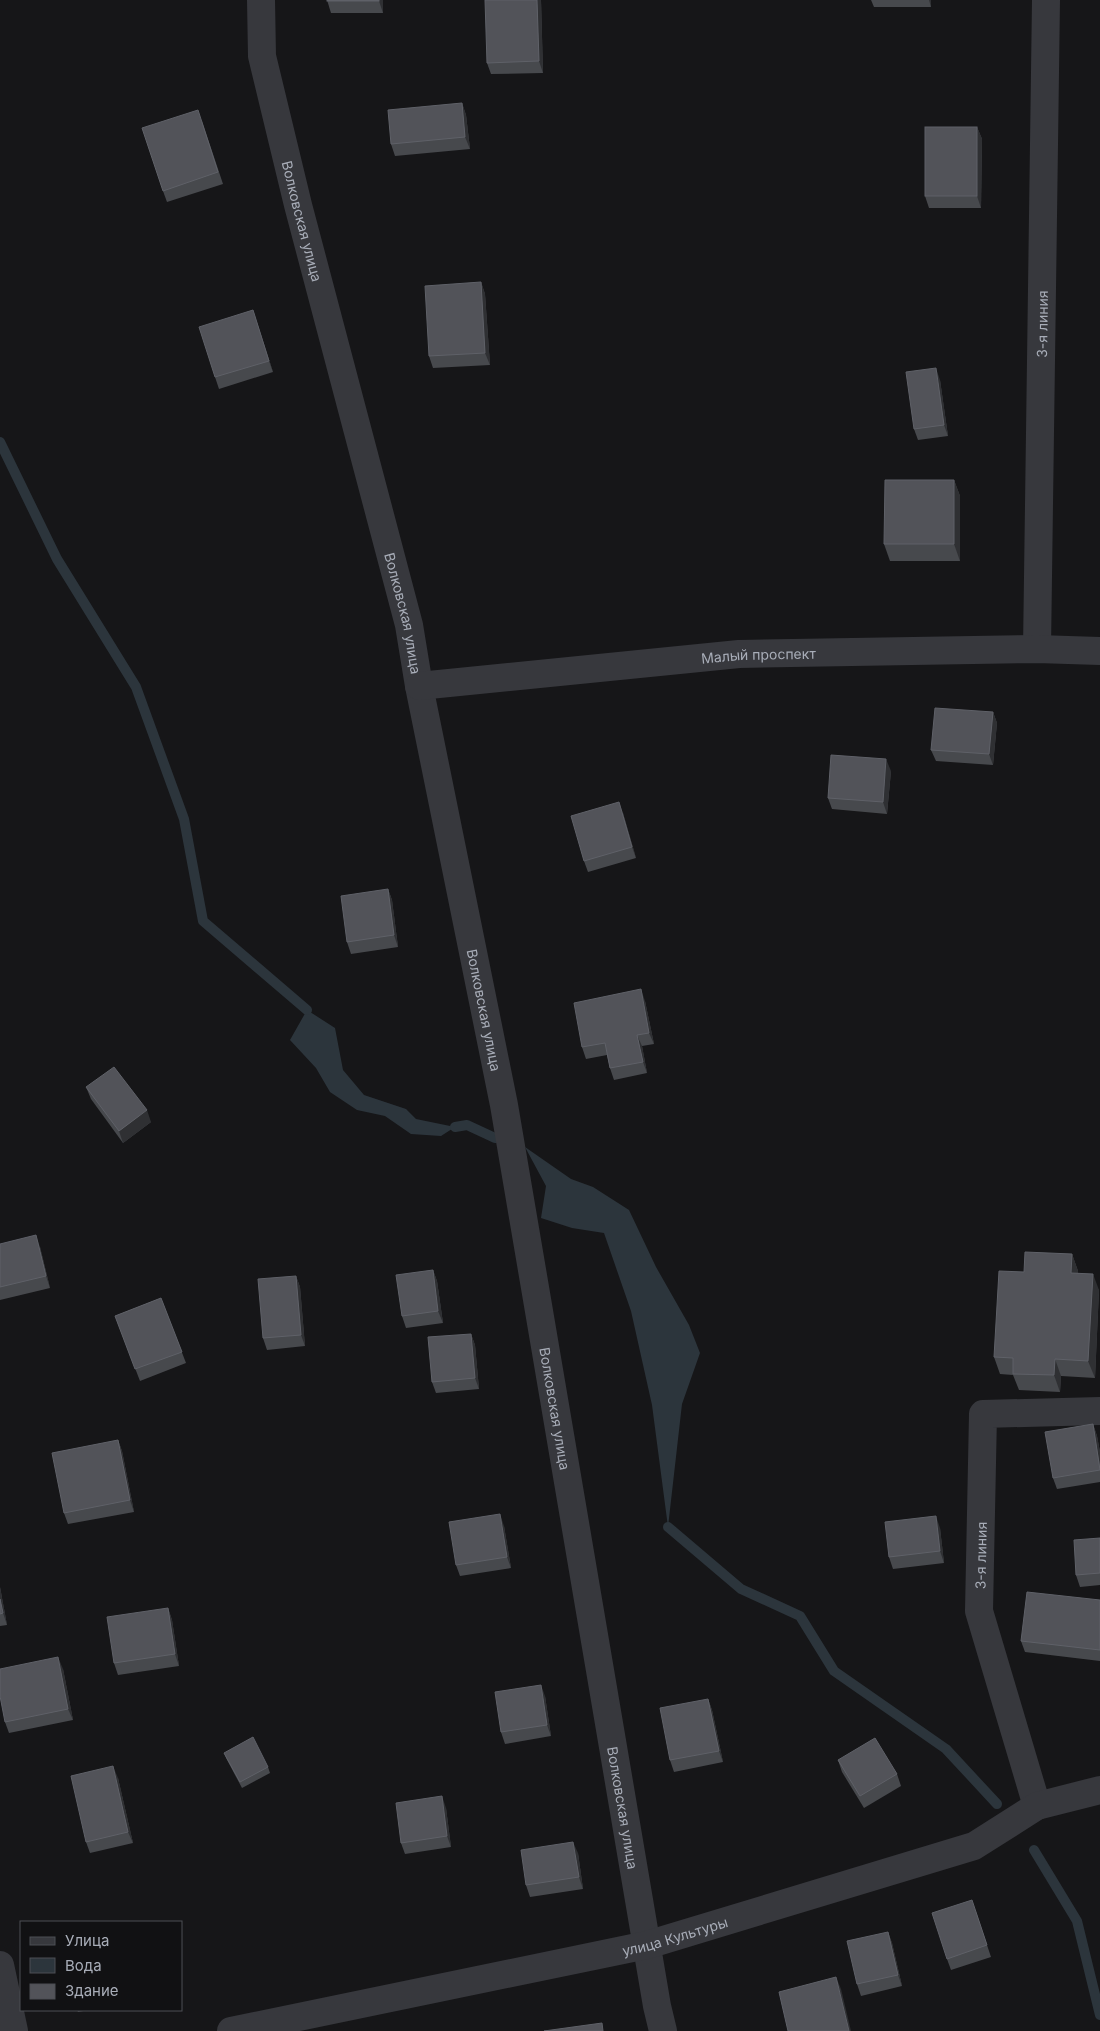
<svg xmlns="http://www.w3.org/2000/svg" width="1100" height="2031" font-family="Inter,sans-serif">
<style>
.water{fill:#2c353c}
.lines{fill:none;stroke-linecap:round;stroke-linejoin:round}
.stream{stroke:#2c353c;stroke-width:10}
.street{stroke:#37383d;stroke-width:28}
.wall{fill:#47494d}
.shaded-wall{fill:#2f3033}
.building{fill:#525359;stroke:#5f6168}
.labels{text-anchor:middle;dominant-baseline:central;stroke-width:5;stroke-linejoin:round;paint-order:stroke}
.street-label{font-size:14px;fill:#a8adb8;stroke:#111113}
</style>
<rect width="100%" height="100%" fill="#161618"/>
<!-- water -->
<g class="water">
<polygon points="307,1010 335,1028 343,1070 364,1095 406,1109 416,1119 455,1127 441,1136 411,1134 385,1116 357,1110 330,1092 316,1068 290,1040"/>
<polygon points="525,1147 571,1179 593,1187 629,1210 656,1267 689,1325 700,1353 682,1404 668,1527 652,1405 631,1311 604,1233 572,1228 541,1218 546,1186"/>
</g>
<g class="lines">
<!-- stream -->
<g class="stream">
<polyline points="0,442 57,559 136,687 184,819 203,921 307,1010"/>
<polyline points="455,1127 467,1125 495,1138"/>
<polyline points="668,1527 741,1589 800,1616 834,1671 946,1749 997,1804"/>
<polyline points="1034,1850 1077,1921 1100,2015"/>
</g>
<!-- street -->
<g class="street">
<path id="s1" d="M261 0 262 56 298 205 409 625 419 686 504 1105 657 2006 663 2031"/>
<path id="s2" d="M1037 649 1046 0"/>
<path id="s3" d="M419 686 739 654 1037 649 1100 651"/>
<path id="s4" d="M1037 1806 979 1611 983 1414 1100 1411"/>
<polyline points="0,1965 14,2031"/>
<path id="s5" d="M231 2031 647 1945 974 1846 1037 1806 1100 1790"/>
</g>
</g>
<!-- wall -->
<g class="wall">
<polygon points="327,0 383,0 383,13 331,13"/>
<polygon points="541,0 543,73 491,74 487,63"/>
<polygon points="871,0 931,0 931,7 874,7"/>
<polygon points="462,103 466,115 470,149 395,156 391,144"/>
<polygon points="202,121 223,184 167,202 163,191"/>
<polygon points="977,127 982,139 981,208 929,208 925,196"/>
<polygon points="481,282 485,294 490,365 433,368 429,356"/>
<polygon points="253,310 273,372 219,389 215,377"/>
<polygon points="940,380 948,436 918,440 914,429"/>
<polygon points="954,480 960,496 960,561 890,561 884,544"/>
<polygon points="993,712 997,723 993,765 936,761 931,750"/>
<polygon points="891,771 887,814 832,809 828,798"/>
<polygon points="623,813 636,858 588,872 584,861"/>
<polygon points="388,889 392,900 398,947 351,954 347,942"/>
<polygon points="645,1001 654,1044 642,1046 647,1073 614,1080 610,1068 607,1055 586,1059 582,1047"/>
<polygon points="86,1087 151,1122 123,1143 91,1099"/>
<polygon points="0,1244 40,1247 50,1288 0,1300"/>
<polygon points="1072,1254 1078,1271 1078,1273 1099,1290 1095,1378 1061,1376 1060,1392 1019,1390 1013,1375 1000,1374 994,1357 1024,1272"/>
<polygon points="433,1270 437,1281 443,1323 406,1328 402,1316"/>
<polygon points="296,1276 300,1287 305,1346 267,1350 263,1338"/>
<polygon points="161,1298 186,1363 140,1381 115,1316"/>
<polygon points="471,1334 475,1345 479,1389 436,1393 432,1382"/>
<polygon points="1093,1424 1097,1436 1100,1452 1100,1482 1057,1489 1053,1478"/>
<polygon points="118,1440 122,1451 134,1512 68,1524 64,1513"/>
<polygon points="504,1526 511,1568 460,1576 456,1565"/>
<polygon points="940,1528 944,1563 893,1569 889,1557"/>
<polygon points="1100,1538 1100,1585 1080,1587 1076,1575"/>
<polygon points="0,1587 7,1625 0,1626"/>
<polygon points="1100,1600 1100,1661 1025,1652 1021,1641"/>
<polygon points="168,1608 172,1620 179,1666 118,1675 114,1663"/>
<polygon points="63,1669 73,1720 9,1733 5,1722"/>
<polygon points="545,1696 551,1736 505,1744 501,1732"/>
<polygon points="708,1699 712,1710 723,1762 674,1772 670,1760"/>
<polygon points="224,1753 268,1767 270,1773 242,1788 226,1758"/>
<polygon points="838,1760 897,1774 901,1786 864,1808 842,1772"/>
<polygon points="118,1778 133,1843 90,1853 86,1842"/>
<polygon points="446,1808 451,1847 405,1854 401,1843"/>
<polygon points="578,1853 583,1889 530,1897 526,1885"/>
<polygon points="976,1912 991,1957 951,1970 947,1959"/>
<polygon points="888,1932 892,1943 902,1986 861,1996 857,1984"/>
<polygon points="77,2010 89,2010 78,2012"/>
</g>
<!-- shaded-wall -->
<g class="shaded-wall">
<polygon points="379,0 383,0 383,13 379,1"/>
<polygon points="537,0 541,0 543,73 539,61"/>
<polygon points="929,0 931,0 931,7"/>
<polygon points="462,103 466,115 470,149 465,137"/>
<polygon points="977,127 982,139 981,208 977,196"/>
<polygon points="481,282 485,294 490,365 485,353"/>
<polygon points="253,310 257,322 273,372 269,361"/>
<polygon points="936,368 940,380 948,436 944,425"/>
<polygon points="954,480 960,496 960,561 954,544"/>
<polygon points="993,712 997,723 993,765 989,754"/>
<polygon points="886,759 891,771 887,814 883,802"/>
<polygon points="619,802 623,813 636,858 632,847"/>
<polygon points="388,889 392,900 398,947 394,935"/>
<polygon points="641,989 645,1001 654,1044 649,1033"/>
<polygon points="637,1035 642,1046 647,1073 643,1062"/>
<polygon points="147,1110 151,1122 123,1143 119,1131"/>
<polygon points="36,1235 40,1247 50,1288 46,1276"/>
<polygon points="1072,1254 1078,1271 1077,1289 1071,1273"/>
<polygon points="433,1270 437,1281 443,1323 438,1311"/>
<polygon points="1093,1274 1099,1290 1095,1378 1088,1361"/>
<polygon points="296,1276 300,1287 305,1346 301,1335"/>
<polygon points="471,1334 475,1345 479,1389 475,1378"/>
<polygon points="1055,1359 1061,1376 1060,1392 1054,1375"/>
<polygon points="1093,1424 1097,1436 1100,1452 1100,1466"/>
<polygon points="118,1440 122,1451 134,1512 130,1500"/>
<polygon points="500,1514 504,1526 511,1568 507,1557"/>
<polygon points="936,1516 940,1528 944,1563 940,1551"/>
<polygon points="0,1587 7,1625 3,1613 0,1599"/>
<polygon points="168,1608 172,1620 179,1666 175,1654"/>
<polygon points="58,1657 63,1669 73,1720 68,1709"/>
<polygon points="541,1685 545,1696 551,1736 547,1725"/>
<polygon points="708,1699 712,1710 723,1762 719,1751"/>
<polygon points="113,1766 118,1778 133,1843 128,1832"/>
<polygon points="442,1796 446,1808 451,1847 447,1836"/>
<polygon points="573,1842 578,1853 583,1889 579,1877"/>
<polygon points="888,1932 892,1943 902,1986 898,1975"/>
<polygon points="836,1977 841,1989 851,2031 849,2031"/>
</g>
<!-- building -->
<g class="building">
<rect x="327" y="0" width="52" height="1"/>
<polygon points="485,0 537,0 539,61 487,63"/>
<polygon points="462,103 465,137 391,144 388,110"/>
<polygon points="198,110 218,172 163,191 142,128"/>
<rect x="925" y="127" width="52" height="69"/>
<polygon points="481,282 485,353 429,356 425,286"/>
<polygon points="253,310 269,361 215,377 199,327"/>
<polygon points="936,368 944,425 914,429 906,372"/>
<polygon points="885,480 954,480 954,544 884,544"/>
<polygon points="935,708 993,712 989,754 931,750"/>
<polygon points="831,755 886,759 883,802 828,798"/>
<polygon points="619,802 632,847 584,861 571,816"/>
<polygon points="388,889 394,935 347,942 341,896"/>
<polygon points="641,989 649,1033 637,1035 643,1062 610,1068 605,1043 582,1047 574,1003"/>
<polygon points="114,1067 147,1110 119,1131 86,1087"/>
<polygon points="36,1235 46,1276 0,1287 0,1244"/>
<polygon points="1025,1252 1072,1254 1071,1273 1093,1274 1088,1361 1055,1359 1054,1375 1013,1374 1013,1358 994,1357 999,1271 1024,1272"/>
<polygon points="433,1270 438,1311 402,1316 396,1275"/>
<polygon points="296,1276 301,1335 263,1338 258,1279"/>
<polygon points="161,1298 182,1352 135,1369 115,1316"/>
<polygon points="471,1334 475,1378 432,1382 428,1337"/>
<polygon points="1093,1424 1100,1470 1053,1478 1045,1432"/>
<polygon points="118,1440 130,1500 64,1513 52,1453"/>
<polygon points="500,1514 507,1557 456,1565 449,1522"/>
<polygon points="936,1516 940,1551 889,1557 885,1522"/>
<polygon points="1100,1538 1100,1573 1076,1575 1074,1540"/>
<polygon points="1027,1592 1100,1600 1100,1650 1021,1641"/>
<polygon points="0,1599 3,1613 0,1614"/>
<polygon points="168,1608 175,1654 114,1663 107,1617"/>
<polygon points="58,1657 68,1709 5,1722 0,1696 0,1669"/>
<polygon points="541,1685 547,1725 501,1732 495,1692"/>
<polygon points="708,1699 719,1751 670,1760 660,1708"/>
<polygon points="253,1737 268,1767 240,1782 224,1753"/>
<polygon points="875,1738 897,1774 860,1796 838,1760"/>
<polygon points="113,1766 128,1832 86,1842 71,1776"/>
<polygon points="442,1796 447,1836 401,1843 396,1803"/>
<polygon points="573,1842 579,1877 526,1885 521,1850"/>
<polygon points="972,1900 987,1945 947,1959 932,1913"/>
<polygon points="888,1932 898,1975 857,1984 847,1941"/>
<polygon points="836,1977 849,2031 788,2031 779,1992"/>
<polygon points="602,2023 603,2031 544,2031"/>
</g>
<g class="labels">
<!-- street labels -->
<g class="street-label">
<text stroke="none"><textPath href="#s1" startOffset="226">Волковская улица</textPath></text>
<text stroke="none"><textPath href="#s2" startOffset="325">3-я линия</textPath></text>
<text stroke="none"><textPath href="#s1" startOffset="631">Волковская улица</textPath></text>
<text stroke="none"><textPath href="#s3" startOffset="341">Малый проспект</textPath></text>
<text stroke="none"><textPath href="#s1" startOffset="1036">Волковская улица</textPath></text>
<text stroke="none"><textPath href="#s1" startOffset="1441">Волковская улица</textPath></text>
<text stroke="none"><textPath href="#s4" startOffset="259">3-я линия</textPath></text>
<text stroke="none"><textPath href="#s1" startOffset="1846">Волковская улица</textPath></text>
<text stroke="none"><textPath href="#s5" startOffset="454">улица Культуры</textPath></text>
</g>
</g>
<!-- legend -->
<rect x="20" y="1921" width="162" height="90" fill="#111113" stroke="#4d4f55"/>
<rect x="30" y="1937" width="25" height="8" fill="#37383d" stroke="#4d4f55"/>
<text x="65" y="1946" font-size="15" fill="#a8adb8">Улица</text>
<rect x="30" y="1958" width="25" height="15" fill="#2c353c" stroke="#4d4f55"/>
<text x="65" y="1971" font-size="15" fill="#a8adb8">Вода</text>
<rect x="30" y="1984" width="25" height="15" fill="#525359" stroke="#4d4f55"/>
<text x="65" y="1996" font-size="15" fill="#a8adb8">Здание</text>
</svg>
